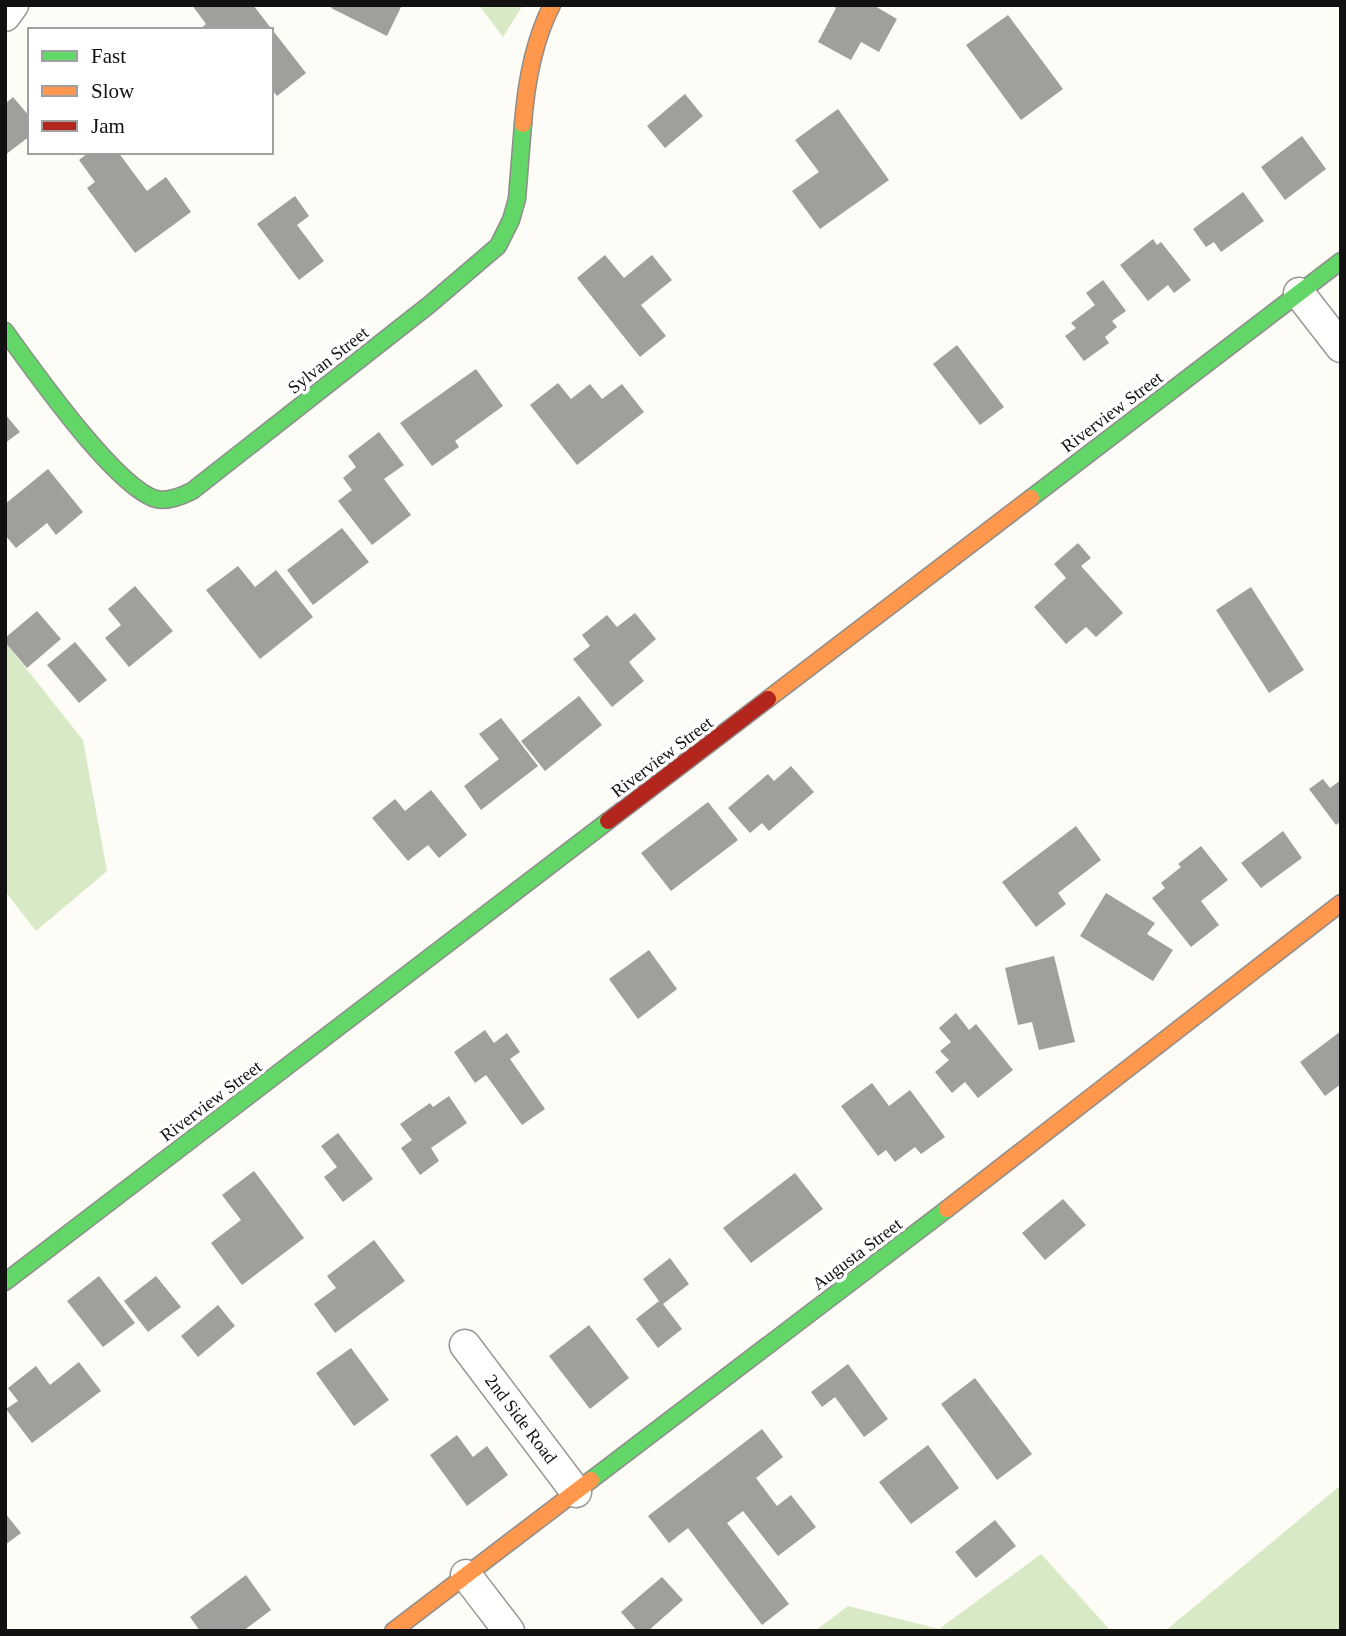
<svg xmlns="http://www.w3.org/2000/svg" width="1346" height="1636" font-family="Georgia,serif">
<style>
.forest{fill:#d8eac5}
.building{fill:#a19f9c}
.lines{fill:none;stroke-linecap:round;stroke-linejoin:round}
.street-casing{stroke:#979795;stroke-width:33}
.fast-casing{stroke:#8e8d8b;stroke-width:19}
.slow-casing{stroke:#8e8d8b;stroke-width:19}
.jam-casing{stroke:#8e8d8b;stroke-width:19}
.street{stroke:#fffffe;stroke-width:30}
.fast{stroke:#63d668;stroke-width:16}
.slow{stroke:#ff974d;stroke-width:16}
.jam{stroke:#b3261e;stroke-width:16}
.labels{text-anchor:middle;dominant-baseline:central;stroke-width:7;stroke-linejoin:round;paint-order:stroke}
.street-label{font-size:18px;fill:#111;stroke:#fff}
</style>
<rect width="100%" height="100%" fill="#fdfcf7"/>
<!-- forest -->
<g class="forest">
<polygon points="479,5 523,5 503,37"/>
<polygon points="5,642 83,740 107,871 36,931 5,891"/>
<polygon points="1341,1485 1341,1631 1165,1631"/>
<polygon points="1041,1554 1111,1631 815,1631 848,1606 939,1629"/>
</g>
<!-- building -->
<g class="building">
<polygon points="192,5 253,5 306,73 277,96 271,88 271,30 199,30 206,24"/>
<polygon points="332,5 402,5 387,36 331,8"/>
<polygon points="832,5 873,5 897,19 879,52 861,42 851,60 818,42 836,8"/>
<polygon points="1008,15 1063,89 1021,120 966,45"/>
<polygon points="685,94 703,116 665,148 647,126"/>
<polygon points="13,97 30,117 30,136 5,155 5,104"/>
<polygon points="838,109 889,180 820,229 792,191 819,172 795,140"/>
<polygon points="1302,136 1326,169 1285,200 1261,167"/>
<polygon points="89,152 118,152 147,191 166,177 191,212 135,253 87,188 95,182 79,160"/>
<polygon points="1243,192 1264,221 1221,252 1214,242 1206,247 1193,229"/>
<polygon points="295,196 309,216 297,225 324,261 299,280 257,224"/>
<polygon points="1153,239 1157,245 1161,242 1191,280 1174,293 1168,285 1148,301 1120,265"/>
<polygon points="605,255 624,278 652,255 672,280 641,305 666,336 640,357 577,278"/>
<polygon points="1103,280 1126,311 1112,321 1117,327 1105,337 1109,343 1084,361 1065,336 1076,328 1071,323 1095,305 1086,293"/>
<polygon points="957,345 1004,407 980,425 933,364"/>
<polygon points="476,369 503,406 455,441 459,447 432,466 400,423"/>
<polygon points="558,383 571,399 590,384 602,399 622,384 644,412 577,465 530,405"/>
<polygon points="5,414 20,432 5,443"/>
<polygon points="379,432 404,465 384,479 411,515 372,545 338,501 352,490 343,478 356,467 348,456"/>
<polygon points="48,469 83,512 56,535 47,523 16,548 5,535 5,504"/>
<polygon points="342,528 369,562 313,605 287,570"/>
<polygon points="1078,543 1091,558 1081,566 1123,613 1096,637 1086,627 1066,644 1034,607 1066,578 1054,564"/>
<polygon points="238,566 255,587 276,570 313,617 260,659 206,590"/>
<polygon points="135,586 173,631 129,667 105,638 121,625 108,609"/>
<polygon points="1251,587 1304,670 1269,693 1216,610"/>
<polygon points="37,611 61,639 27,668 5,642 5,638"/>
<polygon points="635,613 656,639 629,662 644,681 612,707 573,659 590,646 582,635 607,615 617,627"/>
<polygon points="75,642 107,680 79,703 47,665"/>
<polygon points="579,696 602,725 545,771 521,741"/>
<polygon points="501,718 538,766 481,810 464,786 499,759 479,734"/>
<polygon points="791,766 814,792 769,831 762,823 750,833 728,808 768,774 774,781"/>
<polygon points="1323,779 1330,788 1341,780 1341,821 1336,825 1309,789"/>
<polygon points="431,790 467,835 439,858 428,845 408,861 372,818 395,799 405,811"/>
<polygon points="708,802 738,840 671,891 641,853"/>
<polygon points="1076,826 1101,860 1058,893 1066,904 1036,927 1002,882"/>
<polygon points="1283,831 1302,858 1261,888 1241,863"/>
<polygon points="1201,846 1228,880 1201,901 1219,925 1191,947 1152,898 1165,888 1161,883 1181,867 1178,864"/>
<polygon points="1106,893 1155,923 1147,934 1173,950 1153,981 1080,936"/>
<polygon points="649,950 677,989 638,1019 609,979"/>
<polygon points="1054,956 1075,1042 1039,1050 1032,1022 1018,1025 1005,968"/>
<polygon points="956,1013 969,1030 976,1024 1013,1070 978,1098 965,1082 952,1093 935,1072 949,1060 940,1051 951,1042 939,1028"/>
<polygon points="485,1030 494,1043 507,1033 520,1052 510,1059 545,1109 522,1125 486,1075 475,1083 454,1052"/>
<polygon points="1341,1031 1341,1084 1325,1096 1300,1062"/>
<polygon points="872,1083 889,1106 910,1090 945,1137 921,1154 915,1147 895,1162 886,1150 878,1156 841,1106"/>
<polygon points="449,1096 467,1123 431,1148 439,1161 420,1175 401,1148 412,1140 400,1124 430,1103 433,1107"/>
<polygon points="338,1133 373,1179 343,1202 324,1177 337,1167 321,1146"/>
<polygon points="254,1171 304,1238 242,1285 211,1243 241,1220 222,1195"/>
<polygon points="795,1173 823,1209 751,1263 723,1228"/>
<polygon points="1063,1199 1086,1225 1045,1260 1022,1233"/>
<polygon points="374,1240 405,1281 335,1333 314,1304 336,1288 327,1276"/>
<polygon points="670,1258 689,1284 663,1304 682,1329 658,1348 636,1319 659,1301 643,1279"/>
<polygon points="99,1276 135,1323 103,1347 67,1301"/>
<polygon points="156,1276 181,1307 148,1332 124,1301"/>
<polygon points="218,1305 235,1326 198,1357 181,1336"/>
<polygon points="589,1325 629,1378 590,1409 549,1356"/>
<polygon points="351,1348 389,1400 354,1426 316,1373"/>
<polygon points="79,1362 101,1391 32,1443 6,1409 18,1401 8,1388 36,1366 50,1385"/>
<polygon points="848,1364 888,1419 864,1437 835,1397 822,1407 811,1392"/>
<polygon points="975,1378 1032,1454 997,1480 941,1404"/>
<polygon points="762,1429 783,1457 756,1478 777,1506 791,1495 816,1527 778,1556 743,1511 727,1523 789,1604 762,1625 688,1528 669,1543 648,1516"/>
<polygon points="457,1435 473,1457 487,1446 508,1475 467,1506 430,1455"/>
<polygon points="928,1445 959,1488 911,1524 879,1482"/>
<polygon points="5,1513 21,1533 5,1545"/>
<polygon points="995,1520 1016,1546 976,1578 955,1552"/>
<polygon points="246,1575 271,1610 243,1631 200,1631 190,1617"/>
<polygon points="662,1577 683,1600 648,1631 637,1631 621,1612"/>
</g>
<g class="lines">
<!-- street casing -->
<g class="street-casing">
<g id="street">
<polyline points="5,16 13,5"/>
<polyline points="1299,293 1341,347"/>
<polyline points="465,1345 576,1492"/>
<polyline points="466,1575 509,1631"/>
</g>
</g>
<!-- fast casing -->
<g class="fast-casing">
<g id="fast">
<path d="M5 331C32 368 115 487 156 499 168 502 182 496 192 491L429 305 498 246 511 220 517 199 523 124"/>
<polyline points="1031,498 1341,261"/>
<polyline points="5,1282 608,821"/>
<polyline points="591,1480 947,1209"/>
</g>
</g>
<!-- slow casing -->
<g class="slow-casing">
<g id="slow">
<path d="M523 124C526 84 533 42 552 5"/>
<polyline points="768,699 1031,498"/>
<polyline points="947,1209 1341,903"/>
<polyline points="393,1631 591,1480"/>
</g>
</g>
<!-- jam casing -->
<g class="jam-casing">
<polyline id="jam" points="608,821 768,699"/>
</g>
<!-- street -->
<use href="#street" class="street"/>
<!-- fast -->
<use href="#fast" class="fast"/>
<!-- slow -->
<use href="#slow" class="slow"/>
<!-- jam -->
<use href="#jam" class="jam"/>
</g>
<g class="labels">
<!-- street labels -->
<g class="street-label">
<text transform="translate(328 360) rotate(-38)">Sylvan Street</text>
<text transform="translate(1112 412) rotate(-37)">Riverview Street</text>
<text transform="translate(662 757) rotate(-37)">Riverview Street</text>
<text transform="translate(211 1101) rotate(-37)">Riverview Street</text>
<text transform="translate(857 1254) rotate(-37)">Augusta Street</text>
<text transform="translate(521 1419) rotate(53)">2nd Side Road</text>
</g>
</g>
<!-- border -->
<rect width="1346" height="1636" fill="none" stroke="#111111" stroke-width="14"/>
<!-- legend -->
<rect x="28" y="28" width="245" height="126" fill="#ffffff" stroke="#a0a0a0" stroke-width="2"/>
<rect x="42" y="51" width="35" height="10" fill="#63d668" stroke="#a0a0a0" stroke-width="2"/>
<text x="91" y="63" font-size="21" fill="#111111">Fast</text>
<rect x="42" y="86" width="35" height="10" fill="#ff974d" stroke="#a0a0a0" stroke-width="2"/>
<text x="91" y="98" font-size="21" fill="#111111">Slow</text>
<rect x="42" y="121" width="35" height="10" fill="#b3261e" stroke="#a0a0a0" stroke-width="2"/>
<text x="91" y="133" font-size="21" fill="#111111">Jam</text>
</svg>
